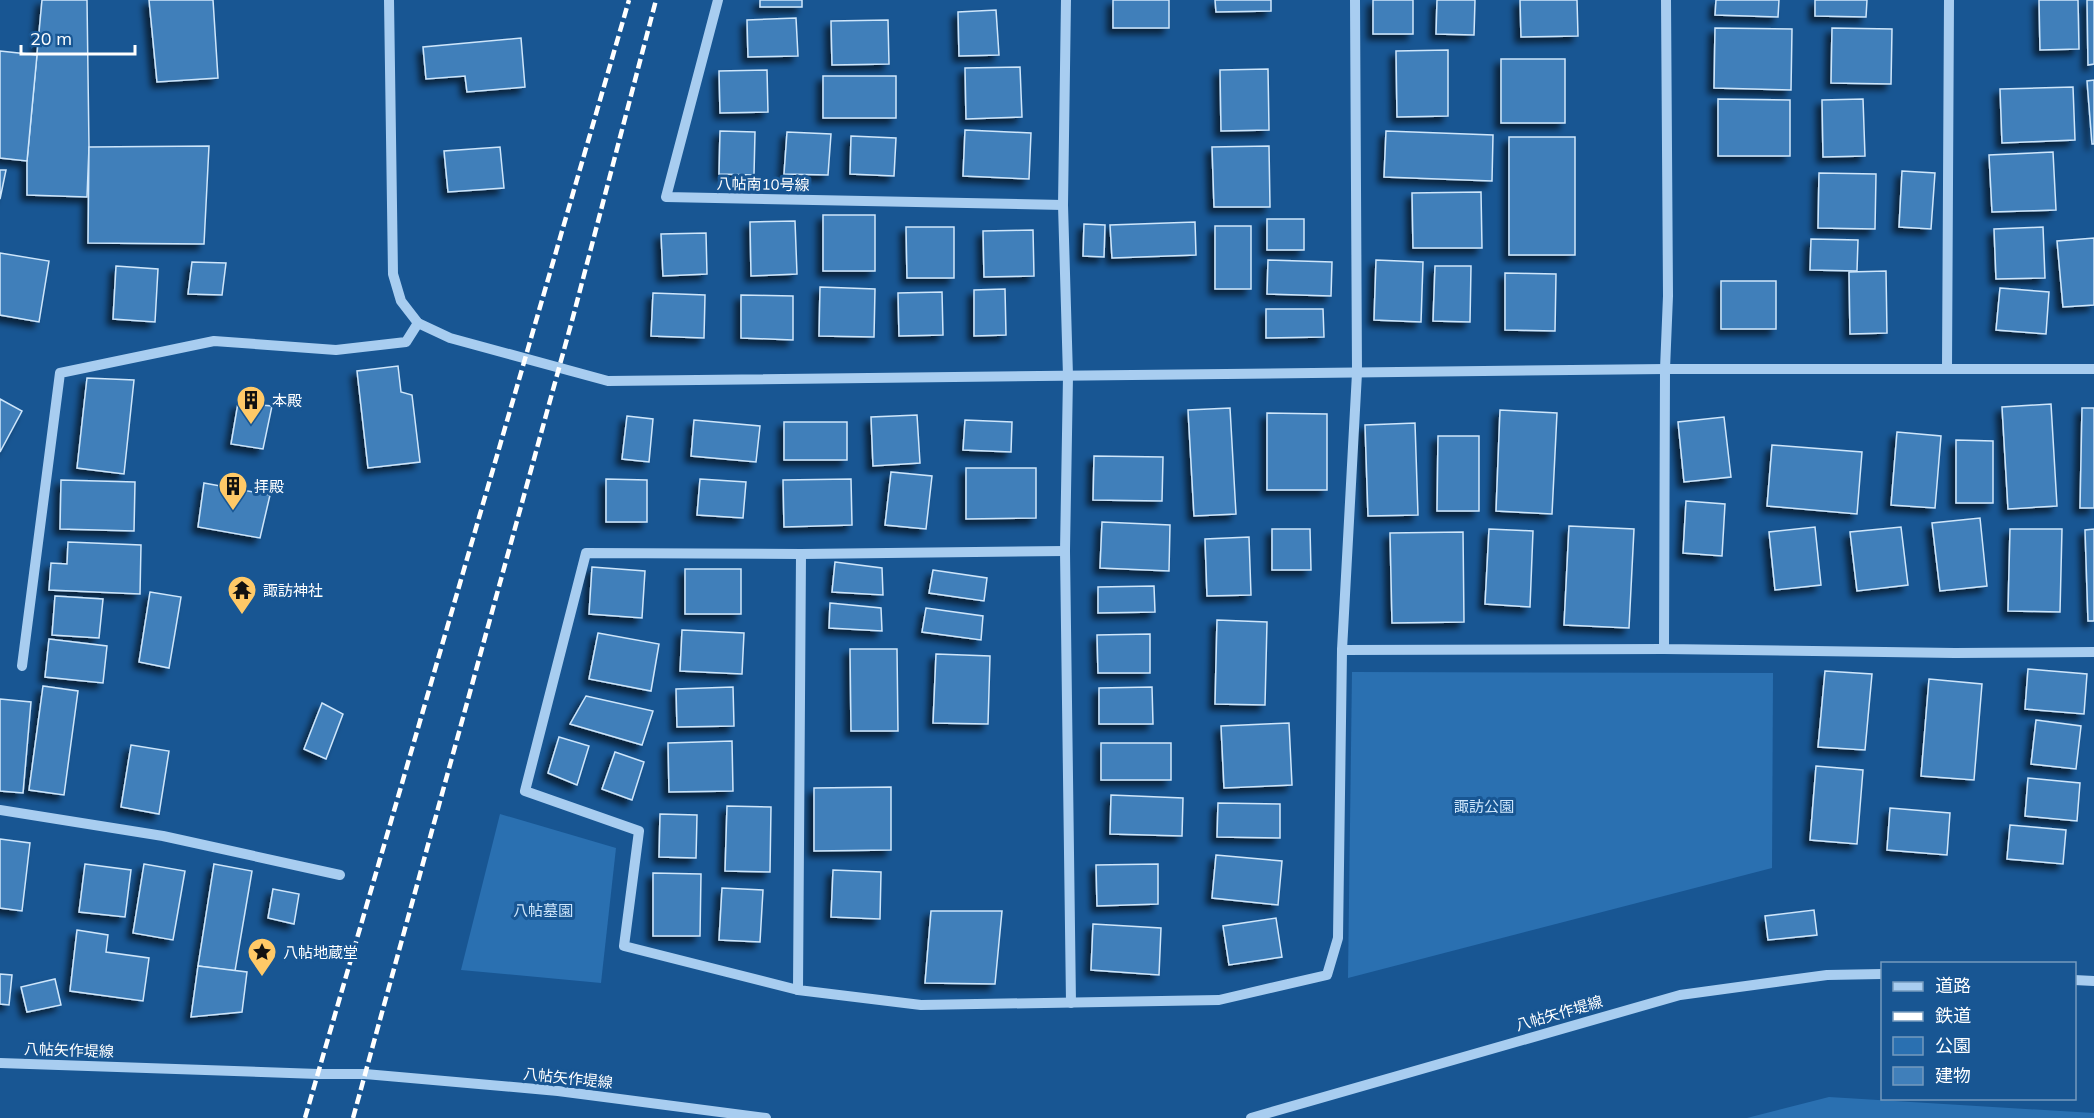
<svg xmlns="http://www.w3.org/2000/svg" width="2094" height="1118" font-family="Mulish,'Noto Sans JP',sans-serif">
<style>
.green{fill:#2a70b1}
.building{fill:#407fba;stroke:#cee6fb;stroke-width:1.5;filter:url(#shadow)}
.lines{fill:none;stroke-linecap:round;stroke-linejoin:round}
.minor{stroke:#a8cdf0;stroke-width:10}
.rail{stroke:#fff;stroke-width:4.5;stroke-dasharray:10 4.5;stroke-linecap:butt}
.labels{text-anchor:middle;dominant-baseline:central;stroke-width:6;stroke-linejoin:round;paint-order:stroke}
.street-label{font-size:15px;fill:#fff;stroke:#185693}
.poi-label{font-size:15px;fill:#fff;stroke:#185693;text-anchor:start}
.park-label{font-size:15px;fill:#cee6fb;stroke:#185693}
</style>
<defs>
<filter id="shadow"><feDropShadow dx="-5.5" dy="5.5" stdDeviation="3" flood-color="#0009"/></filter>
</defs>
<rect width="100%" height="100%" fill="#185693"/>
<!-- green -->
<g class="green">
<polygon points="1352,672 1773,673 1772,868 1348,978"/>
<polygon points="500,814 616,848 601,983 461,970"/>
<polygon points="1829,1097 2094,1113 2094,1118 1747,1118"/>
</g>
<!-- building -->
<g class="building">
<polygon points="42,0 87,0 89,147 87,197 27,195 27,161"/>
<polygon points="149,0 213,0 218,78 157,82"/>
<rect x="760" y="0" width="42" height="7"/>
<rect x="1113" y="0" width="56" height="28"/>
<polygon points="1215,0 1271,0 1271,11 1216,12"/>
<rect x="1373" y="0" width="40" height="34"/>
<polygon points="1437,0 1475,0 1474,35 1436,34"/>
<polygon points="1520,0 1577,0 1578,36 1521,37"/>
<polygon points="1716,0 1779,0 1778,17 1715,15"/>
<polygon points="1815,0 1867,0 1866,17 1815,16"/>
<polygon points="2039,0 2078,0 2079,49 2040,50"/>
<polygon points="2087,0 2094,0 2094,64 2088,65"/>
<polygon points="996,10 999,55 959,56 958,12"/>
<polygon points="796,18 798,56 748,57 747,20"/>
<polygon points="888,20 889,64 832,65 831,21"/>
<polygon points="1715,28 1792,29 1791,90 1714,88"/>
<polygon points="1832,28 1892,29 1891,84 1831,83"/>
<polygon points="521,38 525,87 467,92 465,76 426,79 423,47"/>
<polygon points="1448,50 1448,116 1397,117 1396,51"/>
<polygon points="0,51 37,55 27,161 0,158"/>
<rect x="1501" y="59" width="64" height="64"/>
<polygon points="1020,67 1022,117 966,119 965,68"/>
<polygon points="1268,69 1269,130 1221,131 1220,70"/>
<polygon points="767,70 768,112 720,113 719,71"/>
<rect x="823" y="76" width="73" height="42"/>
<polygon points="2094,80 2094,144 2092,144 2087,81"/>
<polygon points="2073,87 2075,140 2002,143 2000,89"/>
<polygon points="1718,99 1790,100 1790,156 1718,156"/>
<polygon points="1863,99 1865,156 1823,157 1822,100"/>
<polygon points="965,130 1031,133 1029,179 963,176"/>
<polygon points="720,131 755,132 754,175 719,174"/>
<polygon points="1386,131 1493,135 1492,181 1384,177"/>
<polygon points="787,132 831,134 828,175 784,174"/>
<polygon points="851,136 896,138 894,176 850,174"/>
<rect x="1509" y="137" width="66" height="118"/>
<polygon points="209,146 204,244 88,243 89,147"/>
<polygon points="1269,146 1270,207 1214,207 1212,147"/>
<polygon points="500,147 504,188 448,192 444,151"/>
<polygon points="2053,152 2056,210 1992,212 1989,155"/>
<polygon points="0,170 6,170 0,199"/>
<polygon points="1902,171 1935,173 1931,229 1899,227"/>
<polygon points="1819,173 1876,174 1875,229 1818,228"/>
<polygon points="1481,192 1482,248 1413,248 1412,193"/>
<rect x="823" y="215" width="52" height="56"/>
<rect x="1267" y="219" width="37" height="31"/>
<polygon points="795,221 797,274 751,276 750,222"/>
<polygon points="1195,222 1196,255 1112,258 1110,225"/>
<polygon points="1084,224 1105,225 1104,257 1083,256"/>
<rect x="1215" y="226" width="36" height="63"/>
<polygon points="906,227 954,227 954,278 907,278"/>
<polygon points="2043,227 2045,278 1996,279 1994,229"/>
<polygon points="1033,230 1034,276 984,277 983,231"/>
<polygon points="706,233 707,274 663,276 661,234"/>
<polygon points="2094,238 2094,305 2063,307 2057,241"/>
<polygon points="1811,239 1858,240 1857,271 1810,270"/>
<polygon points="0,253 49,261 39,322 0,315"/>
<polygon points="1268,260 1332,262 1331,296 1267,294"/>
<polygon points="1376,260 1423,262 1421,322 1374,320"/>
<polygon points="192,262 226,263 222,295 188,294"/>
<polygon points="116,266 158,269 155,322 113,319"/>
<polygon points="1435,266 1471,266 1470,322 1433,321"/>
<polygon points="1886,271 1887,333 1850,334 1849,272"/>
<polygon points="1505,273 1556,274 1555,331 1505,330"/>
<rect x="1721" y="281" width="55" height="48"/>
<polygon points="820,287 875,289 874,337 819,336"/>
<polygon points="2000,288 2049,292 2046,334 1996,330"/>
<polygon points="1005,289 1006,335 974,336 974,290"/>
<polygon points="942,292 943,335 899,336 898,293"/>
<polygon points="653,293 705,295 704,338 651,336"/>
<polygon points="741,295 793,296 793,340 741,338"/>
<polygon points="1266,309 1323,309 1324,337 1266,338"/>
<polygon points="398,366 401,392 412,395 420,462 368,468 357,371"/>
<polygon points="87,378 134,380 124,474 77,468"/>
<polygon points="0,399 22,411 0,452"/>
<polygon points="238,403 272,406 263,449 231,444"/>
<polygon points="2051,404 2057,506 2008,509 2002,407"/>
<polygon points="1230,408 1236,514 1194,516 1188,410"/>
<polygon points="2082,408 2094,408 2094,508 2080,508"/>
<polygon points="1500,410 1557,413 1552,514 1496,511"/>
<polygon points="1267,413 1327,414 1327,490 1267,490"/>
<polygon points="917,415 920,463 873,466 871,417"/>
<polygon points="627,416 653,419 649,462 622,459"/>
<polygon points="1724,417 1731,477 1684,482 1678,422"/>
<polygon points="694,420 760,426 756,462 691,456"/>
<polygon points="965,420 1012,422 1011,452 963,450"/>
<rect x="784" y="422" width="63" height="38"/>
<polygon points="1415,423 1418,515 1368,516 1365,425"/>
<polygon points="1897,432 1941,436 1935,508 1891,505"/>
<polygon points="1438,436 1479,436 1479,511 1437,511"/>
<polygon points="1956,440 1993,441 1993,503 1956,503"/>
<polygon points="1772,445 1862,452 1857,514 1767,506"/>
<polygon points="1094,456 1163,457 1162,501 1093,500"/>
<polygon points="966,468 1036,468 1036,518 966,519"/>
<polygon points="891,472 932,476 926,529 885,525"/>
<polygon points="606,479 647,480 647,522 606,522"/>
<polygon points="700,479 746,482 743,518 697,515"/>
<polygon points="851,479 852,525 784,527 783,480"/>
<polygon points="61,480 135,482 134,531 60,529"/>
<polygon points="204,483 270,495 260,538 198,527"/>
<polygon points="1686,501 1725,504 1722,556 1683,553"/>
<polygon points="1980,518 1987,586 1940,591 1932,523"/>
<polygon points="1102,522 1170,525 1169,571 1100,568"/>
<polygon points="1569,526 1634,529 1629,628 1564,625"/>
<polygon points="1815,527 1821,585 1775,590 1769,532"/>
<polygon points="1901,527 1908,585 1857,591 1850,532"/>
<polygon points="1272,529 1310,529 1311,570 1272,570"/>
<polygon points="1489,529 1533,531 1530,607 1485,604"/>
<polygon points="2010,529 2062,529 2060,612 2008,611"/>
<polygon points="2094,529 2094,621 2088,621 2085,530"/>
<polygon points="1463,532 1464,622 1392,623 1390,533"/>
<polygon points="1249,537 1251,595 1207,596 1205,539"/>
<polygon points="68,542 141,545 140,594 49,590 51,563 67,564"/>
<polygon points="835,562 882,568 883,595 832,592"/>
<polygon points="592,567 645,571 642,618 589,614"/>
<rect x="685" y="569" width="56" height="45"/>
<polygon points="933,570 987,578 984,601 929,593"/>
<polygon points="1154,586 1155,612 1098,613 1098,587"/>
<polygon points="150,592 181,597 169,668 139,662"/>
<polygon points="55,596 103,599 99,638 52,635"/>
<polygon points="830,603 881,608 882,631 829,628"/>
<polygon points="926,608 983,616 981,640 922,632"/>
<polygon points="1217,620 1267,622 1265,705 1215,704"/>
<polygon points="682,630 744,633 742,674 680,671"/>
<polygon points="598,633 659,644 651,691 589,679"/>
<polygon points="1150,634 1150,673 1098,673 1097,635"/>
<polygon points="49,639 107,646 103,683 45,677"/>
<polygon points="850,649 897,649 898,731 851,731"/>
<polygon points="936,654 990,656 988,724 933,723"/>
<polygon points="2028,669 2087,674 2084,714 2025,709"/>
<polygon points="1825,671 1872,674 1865,750 1818,747"/>
<polygon points="1929,679 1982,684 1974,780 1921,776"/>
<polygon points="43,686 78,691 64,795 29,790"/>
<polygon points="733,687 734,726 677,727 676,689"/>
<polygon points="1152,687 1153,724 1099,724 1099,688"/>
<polygon points="586,696 653,711 642,745 570,724"/>
<polygon points="0,699 31,702 23,793 0,791"/>
<polygon points="322,703 343,714 326,759 304,749"/>
<polygon points="2036,720 2081,726 2076,769 2031,764"/>
<polygon points="1289,723 1292,785 1224,788 1221,726"/>
<polygon points="559,737 589,746 577,785 548,773"/>
<polygon points="732,741 733,791 669,792 668,743"/>
<rect x="1101" y="743" width="70" height="37"/>
<polygon points="131,745 169,751 159,814 121,807"/>
<polygon points="615,752 644,762 632,800 602,789"/>
<polygon points="1816,766 1863,770 1857,844 1810,840"/>
<polygon points="2028,778 2080,783 2077,821 2025,816"/>
<polygon points="891,787 891,850 814,851 814,788"/>
<polygon points="1111,795 1183,798 1182,836 1110,834"/>
<polygon points="1218,803 1280,804 1280,838 1217,837"/>
<polygon points="727,806 771,807 770,872 725,871"/>
<polygon points="1890,808 1950,813 1947,855 1887,850"/>
<polygon points="660,814 697,815 696,858 659,857"/>
<polygon points="2010,825 2066,830 2063,864 2007,859"/>
<polygon points="0,839 30,843 22,911 0,908"/>
<polygon points="1216,855 1282,861 1278,905 1212,898"/>
<polygon points="85,864 131,870 125,917 79,912"/>
<polygon points="144,864 185,871 173,940 133,933"/>
<polygon points="214,864 252,871 235,971 198,966"/>
<polygon points="1158,864 1158,904 1097,906 1096,865"/>
<polygon points="833,870 881,872 880,919 831,917"/>
<polygon points="653,873 701,874 700,936 653,936"/>
<polygon points="722,888 763,890 760,942 719,940"/>
<polygon points="273,889 299,894 294,924 268,918"/>
<polygon points="1814,910 1817,935 1768,940 1765,916"/>
<polygon points="931,911 1002,911 995,984 925,983"/>
<polygon points="1276,918 1282,957 1229,965 1223,926"/>
<polygon points="1093,924 1161,928 1159,975 1091,970"/>
<polygon points="77,930 108,935 106,952 149,958 143,1001 70,991"/>
<polygon points="198,966 247,972 242,1012 191,1017"/>
<polygon points="0,974 12,975 9,1005 0,1004"/>
<polygon points="55,979 61,1005 27,1012 21,987"/>
</g>
<g class="lines">
<!-- minor -->
<g class="minor">
<polyline points="389,0 393,274 401,301 418,323 450,338 608,381 1665,369 2094,369"/>
<polyline points="718,0 666,197 1063,205"/>
<polyline points="1066,0 1063,205 1068,376 1065,551 1071,1003"/>
<polyline points="1666,0 1668,296 1665,369 1664,649 1955,653 2094,652"/>
<polyline points="1947,369 1949,0"/>
<polyline points="801,554 798,990 921,1005 1219,1000 1327,975 1338,938 1342,650 1357,373 1355,0"/>
<polyline points="1342,650 1664,649"/>
<polyline points="22,666 60,373 214,341 336,350 406,342 418,323"/>
<polyline points="0,810 163,836 340,875"/>
<polyline points="2074,980 2094,981"/>
<polyline points="798,990 624,946 639,831 525,791 586,553 801,554 1065,551"/>
<polyline points="0,1063 318,1074 365,1074 558,1091 766,1118"/>
<polyline points="1251,1118 1680,995 1827,975 1882,974"/>
</g>
<!-- rail -->
<g class="rail">
<polyline points="305,1118 629,0"/>
<polyline points="353,1118 573,317 656,0"/>
</g>
</g>
<!-- icons -->
<defs>
<g id="building-pin" transform="scale(1.5)"><path d="M0 17L-7.5 6A9.5 9.5 0 1 1 7.5 6Z" fill="#ffc967" stroke="#185693"/><path d="M-4-6H4V6H1V3H-1V6H-4ZM-2.5-4.3h1.7v1.8h-1.7ZM.8-4.3h1.7v1.8H.8ZM-2.5-1h1.7V.8h-1.7ZM.8-1h1.7V.8H.8Z" fill="#111"/></g>
<g id="temple-pin" transform="scale(1.5)"><path d="M0 17L-7.5 6A9.5 9.5 0 1 1 7.5 6Z" fill="#ffc967" stroke="#185693"/><path d="M0-6L5-2H3V0L6.5 2.5H4V6H1.5V3h-3V6H-4V2.5H-6.5L-3 0V-2H-5Z" fill="#111"/></g>
<g id="sight-pin" transform="scale(1.5)"><path d="M0 17L-7.5 6A9.5 9.5 0 1 1 7.5 6Z" fill="#ffc967" stroke="#185693"/><path d="M0-6L1.8-2.2L6-1.7L2.9 1.2L3.7 5.4L0 3.3L-3.7 5.4L-2.9 1.2L-6-1.7L-1.8-2.2Z" fill="#111"/></g>
</defs>
<g fill-rule="evenodd">
<use href="#building-pin" x="251" y="400"/>
<use href="#building-pin" x="233" y="486"/>
<use href="#temple-pin" x="242" y="590"/>
<use href="#sight-pin" x="262" y="952"/>
</g>
<g class="labels">
<!-- street labels -->
<g class="street-label">
<text transform="translate(763 184) rotate(1)">八帖南10号線</text>
<text transform="translate(1559 1013) rotate(-16)">八帖矢作堤線</text>
<text transform="translate(69 1050) rotate(2)">八帖矢作堤線</text>
<text transform="translate(568 1078) rotate(6)">八帖矢作堤線</text>
</g>
<!-- poi labels -->
<g class="poi-label">
<text x="272" y="400">本殿</text>
<text x="254" y="486">拝殿</text>
<text x="263" y="590">諏訪神社</text>
<text x="283" y="952">八帖地蔵堂</text>
</g>
<!-- park labels -->
<g class="park-label">
<text x="1484" y="806">諏訪公園</text>
<text x="543" y="910">八帖墓園</text>
</g>
</g>
<!-- legend -->
<rect x="1881" y="962" width="195" height="138" fill="#185693" stroke="#749abe" stroke-width="1.5"/>
<rect x="1893" y="982" width="30" height="9" fill="#a8cdf0" stroke="#749abe" stroke-width="1.5"/>
<text x="1935" y="992" font-size="18" fill="#ffffff">道路</text>
<rect x="1893" y="1012" width="30" height="9" fill="#ffffff" stroke="#749abe" stroke-width="1.5"/>
<text x="1935" y="1022" font-size="18" fill="#ffffff">鉄道</text>
<rect x="1893" y="1037" width="30" height="18" fill="#2a70b1" stroke="#749abe" stroke-width="1.5"/>
<text x="1935" y="1052" font-size="18" fill="#ffffff">公園</text>
<rect x="1893" y="1067" width="30" height="18" fill="#407fba" stroke="#749abe" stroke-width="1.5"/>
<text x="1935" y="1082" font-size="18" fill="#ffffff">建物</text>
<!-- scale -->
<path d="M21 45v9h114v-9" fill="none" stroke="#ffffff" stroke-width="3"/>
<text x="30" y="45" font-size="18" fill="#ffffff" stroke="#185693" stroke-width="4.5" paint-order="stroke">20 m</text>
</svg>
